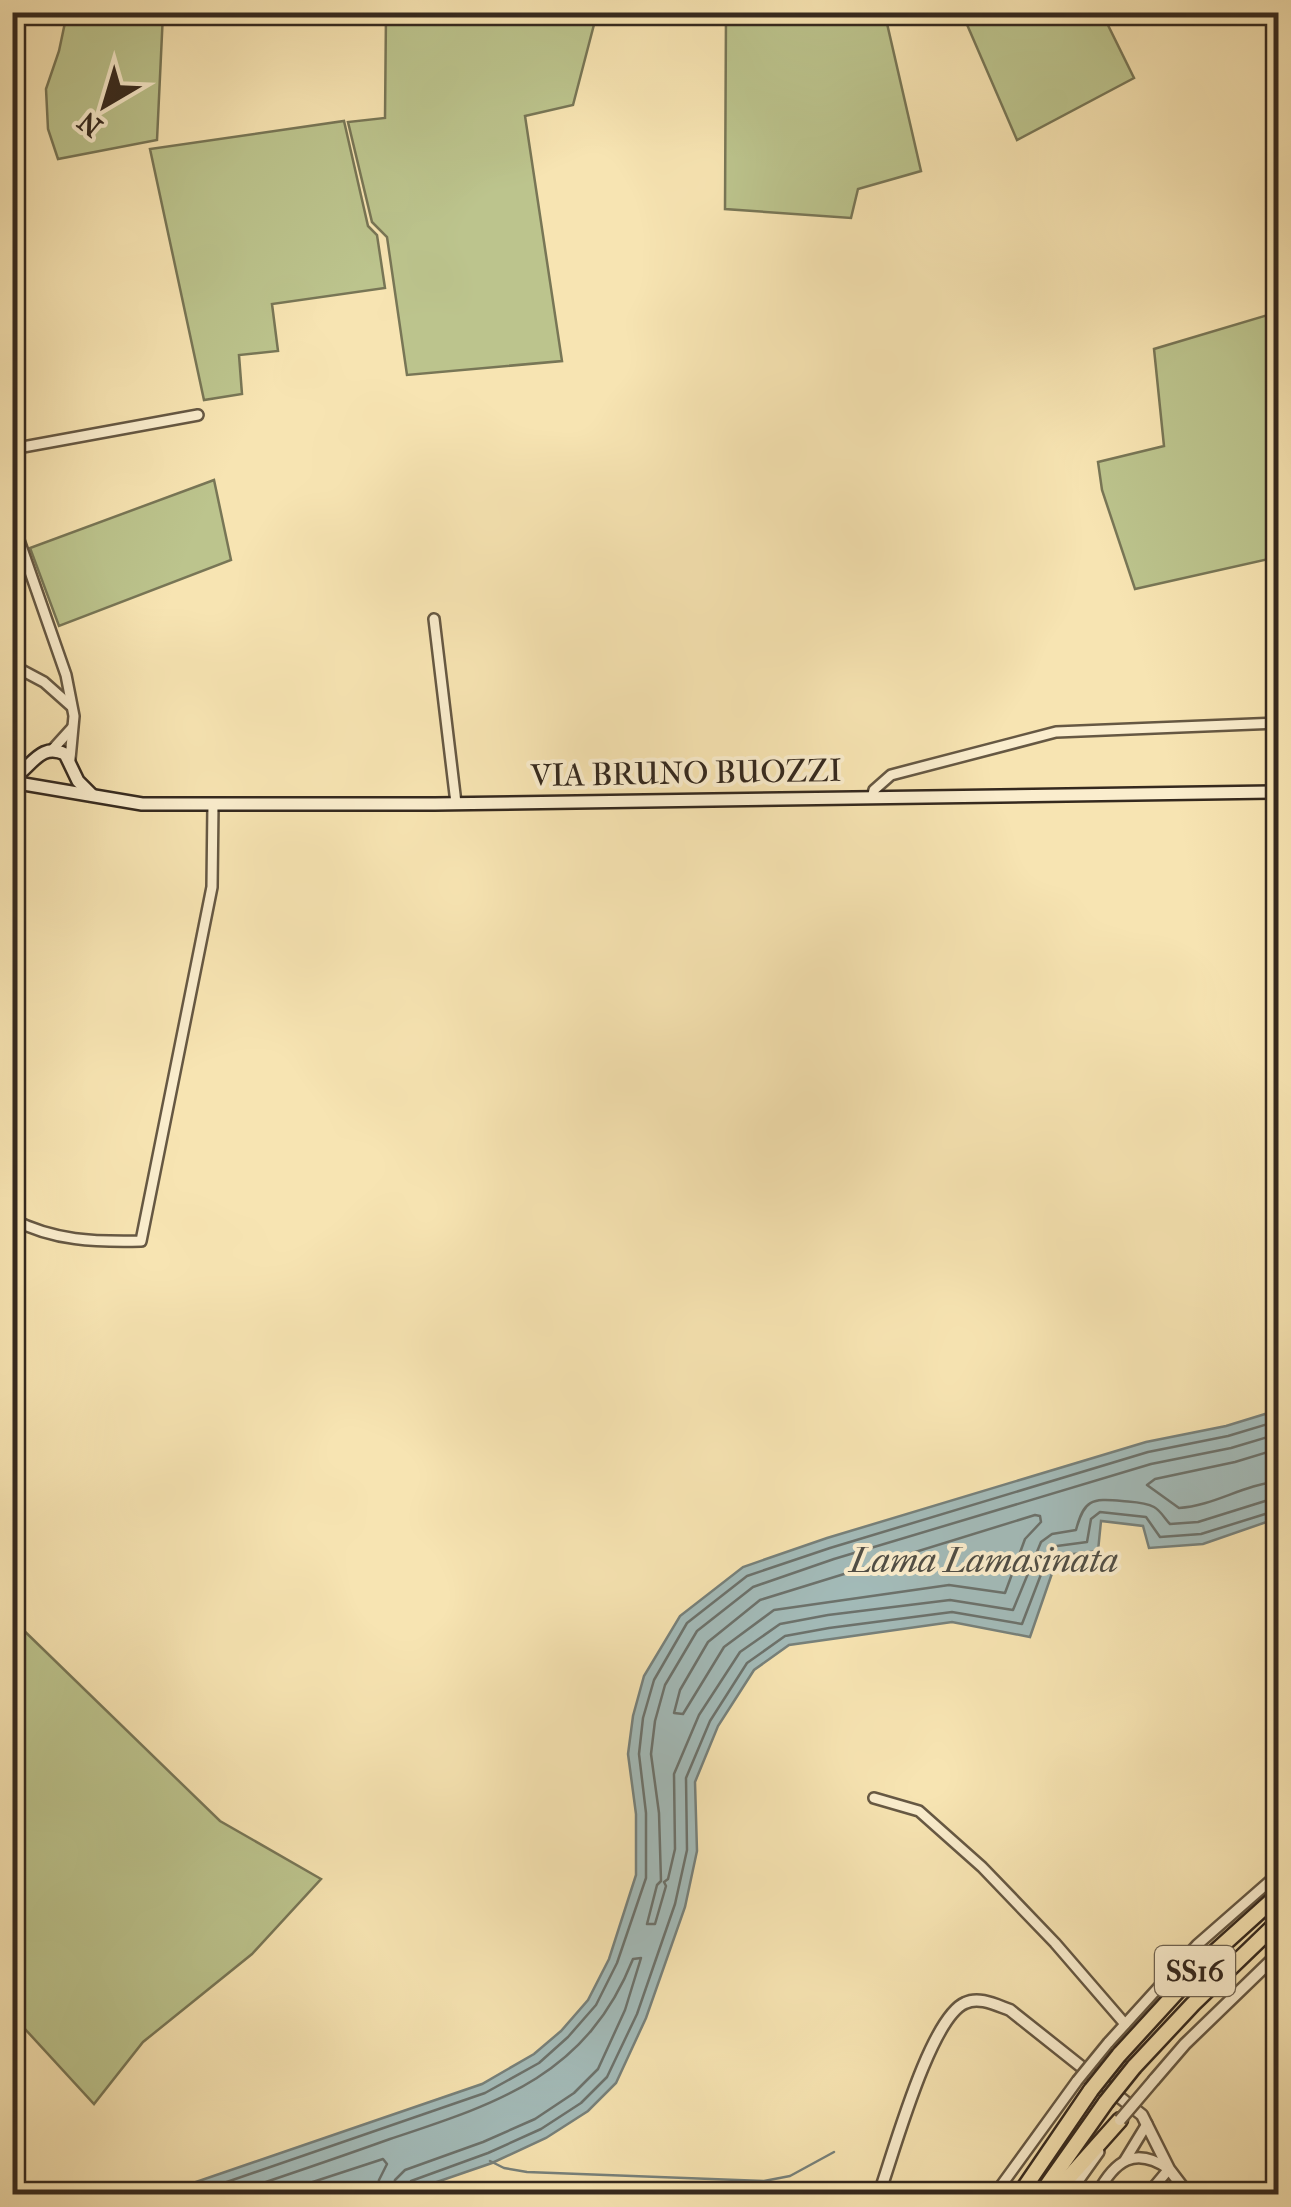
<svg xmlns="http://www.w3.org/2000/svg" width="1291" height="2207" font-family="'IM FELL French Canon',serif">
<style>
.green{fill:#bcc48d;stroke:#787656;stroke-width:2.5}
.water{fill:#a3bbb9;stroke:#77817b;stroke-width:2.5}
.lines{fill:none;stroke-linecap:round;stroke-linejoin:round}
.shore{stroke:#6c726c;stroke-width:2.5}
.stream{stroke:#77817b;stroke-width:2.5}
.minor-casing{stroke:#665843;stroke-width:14}
.tertiary-casing{stroke:#665843;stroke-width:15}
.secondary-casing{stroke:#35291e;stroke-width:16}
.trunk-casing{stroke:#35291e;stroke-width:19}
.minor{stroke:#faedcd;stroke-width:9}
.tertiary{stroke:#faedcd;stroke-width:10}
.secondary{stroke:#faedcd;stroke-width:11}
.trunk{stroke:#f7e4b2;stroke-width:14}
.minor-bridge-casing{stroke:#665843;stroke-width:14;stroke-linecap:butt}
.tertiary-bridge-casing{stroke:#665843;stroke-width:15;stroke-linecap:butt}
.trunk-bridge-casing{stroke:#35291e;stroke-width:19;stroke-linecap:butt}
.minor-bridge{stroke:#faedcd;stroke-width:9}
.tertiary-bridge{stroke:#faedcd;stroke-width:10}
.trunk-bridge{stroke:#f7e4b2;stroke-width:14}
.labels{text-anchor:middle;dominant-baseline:central;stroke-width:8;stroke-linejoin:round;paint-order:stroke}
.shield{fill:#faedcd;stroke:#706452;stroke-width:2.5}
.shield-label{font-size:30px;font-weight:bold;fill:#35291e}
.street-label{font-size:32px;fill:#35291e;stroke:#faedcd}
.water-label{font-size:35px;font-style:italic;fill:#504e45;stroke:#faedcd}
</style>
<rect width="100%" height="100%" fill="#f7e4b2"/>
<filter id="stains"><feTurbulence type="fractalNoise" baseFrequency=".002" numOctaves="4"/><feColorMatrix values="0 0 0 0 .2 0 0 0 0 .09 0 0 0 0 .02 0 0 0 .5 -.17"/></filter>
<radialGradient id="worn" r=".72"><stop offset=".6" stop-color="#630" stop-opacity="0"/><stop offset="1" stop-color="#630" stop-opacity=".3"/></radialGradient>
<!-- green -->
<g class="green">
<polygon points="67,13 163,13 157,140 58,159 48,129 46,89 59,51"/>
<polygon points="386,13 597,13 573,105 525,116 562,361 407,375 387,237 372,222 348,122 385,118"/>
<polygon points="726,13 905,13 886,19 921,171 858,189 851,218 725,209"/>
<polygon points="962,13 1102,13 1134,78 1017,140"/>
<polygon points="344,121 368,226 377,235 385,288 272,304 278,351 239,355 242,394 204,400 150,149"/>
<polygon points="1278,312 1278,557 1135,589 1102,490 1098,462 1164,446 1154,349"/>
<polygon points="214,480 231,560 59,626 30,548"/>
<polygon points="12,1619 220,1821 321,1879 252,1954 143,2042 94,2104 13,2016"/>
</g>
<!-- water -->
<polygon class="water" points="1278,1410 1278,1518 1203,1544 1149,1548 1143,1526 1101,1521 1098,1551 1058,1556 1030,1637 952,1622 789,1645 754,1670 718,1726 695,1782 697,1851 685,1907 646,2018 616,2083 588,2111 546,2138 492,2163 402,2194 161,2194 482,2084 534,2054 561,2031 588,2000 609,1959 636,1875 636,1814 628,1754 633,1716 644,1676 680,1616 743,1567 827,1538 1146,1442 1226,1426"/>
<g class="lines">
<!-- shore -->
<g class="shore">
<path d="M1278 1434 1231 1448 1151 1464 834 1559 753 1587 697 1631 665 1685 655 1721 651 1754 659 1813 661 1881 657 1885 647 1924H655L666 1886 664 1882 668 1879 675 1849 674 1774 699 1715 740 1652 780 1624 828 1615 950 1600 1013 1610 1041 1542 1052 1534 1076 1530C1084 1500 1091 1498 1122 1501 1132 1502 1145 1502 1154 1507 1161 1511 1165 1519 1170 1524L1198 1522 1278 1497"/>
<path d="M1278 1449 1235 1462 1155 1479 1147 1485 1179 1508C1214 1506 1244 1484 1278 1482"/>
<polygon points="1035,1515 1040,1516 1041,1522 1025,1539 1005,1593 949,1585 774,1610 724,1647 683,1714 674,1713 680,1690 708,1642 760,1600"/>
<polyline points="192,2194 485,2093 539,2063 568,2037 596,2005 617,1963 646,1878 646,1813 639,1754 643,1718 654,1680 687,1623 747,1576 830,1548 1148,1452 1228,1436 1278,1421"/>
<path d="M230 2194C284 2176 337 2158 390 2139 499 2103 587 2075 633 1959L641 1958 625 2010 598 2069 574 2093 535 2119 483 2142 405 2170 395 2180 392 2194"/>
<polyline points="276,2194 383,2159 387,2164 379,2180 377,2194"/>
<polyline points="404,2194 411,2181 488,2153 541,2129 581,2103 607,2077 637,2014 675,1904 687,1850 686,1778 710,1721 747,1663 785,1636 829,1628 952,1612 1022,1624 1050,1551 1057,1546 1087,1542 1091,1519 1100,1512 1146,1517 1160,1537 1201,1534 1278,1510"/>
</g>
<!-- stream -->
<polyline class="stream" points="490,2161 504,2168 527,2172 764,2181 790,2176 834,2152"/>
<!-- minor casing -->
<g class="minor-casing">
<g id="minor">
<polyline points="12,449 198,415"/>
<polyline points="12,520 66,675 74,716 70,759"/>
<polyline points="434,619 456,803"/>
<polyline points="12,665 44,682 71,706"/>
<polyline points="53,749 72,728"/>
<polyline points="1276,792 1274,785 1278,768"/>
<polyline points="872,798 874,790 891,775 1056,732 1278,723"/>
<path d="M12 1219C54 1241 95 1242 141 1241L212 887 213 804"/>
<polyline points="874,1798 919,1811 982,1867 1055,1943 1125,2024"/>
<polyline points="1108,2043 1197,1945 1278,1874"/>
<polyline points="1125,2160 1147,2124"/>
<polyline points="995,2194 1077,2081"/>
<polyline points="1069,2194 1099,2152"/>
<path d="M1097 2194C1115 2160 1135 2146 1169 2169L1148 2194"/>
</g>
</g>
<!-- tertiary casing -->
<g class="tertiary-casing">
<g id="tertiary">
<polyline points="1154,2080 1185,2044 1278,1954"/>
<path d="M879 2194C893 2155 930 2018 965 2003 979 1996 996 2005 1010 2010L1142 2115 1169 2169 1188 2194"/>
</g>
</g>
<!-- secondary casing -->
<g class="secondary-casing">
<g id="secondary">
<path d="M12 779C32 767 40 742 65 754L78 781 92 795"/>
<polyline points="12,782 142,804 435,804 1278,792"/>
</g>
</g>
<!-- trunk casing -->
<g class="trunk-casing">
<g id="trunk">
<polyline points="1119,2055 1206,1960 1278,1895"/>
<polyline points="1134,2067 1193,2004 1278,1922"/>
<polyline points="1020,2194 1091,2090"/>
<polyline points="1041,2194 1106,2102"/>
<polyline points="1054,2194 1120,2120"/>
</g>
</g>
<!-- minor -->
<use href="#minor" class="minor"/>
<!-- tertiary -->
<use href="#tertiary" class="tertiary"/>
<!-- secondary -->
<use href="#secondary" class="secondary"/>
<!-- trunk -->
<use href="#trunk" class="trunk"/>
<!-- minor-bridge casing -->
<g class="minor-bridge-casing">
<polyline id="minor-bridge" points="1077,2081 1108,2043"/>
</g>
<!-- tertiary-bridge casing -->
<g class="tertiary-bridge-casing">
<polyline id="tertiary-bridge" points="1120,2120 1154,2080"/>
</g>
<!-- trunk-bridge casing -->
<g class="trunk-bridge-casing">
<g id="trunk-bridge">
<polyline points="1091,2090 1119,2055"/>
<polyline points="1106,2102 1134,2067"/>
</g>
</g>
<!-- minor-bridge -->
<use href="#minor-bridge" class="minor-bridge"/>
<!-- tertiary-bridge -->
<use href="#tertiary-bridge" class="tertiary-bridge"/>
<!-- trunk-bridge -->
<use href="#trunk-bridge" class="trunk-bridge"/>
</g>
<g class="labels">
<!-- shield labels -->
<rect class="shield" x="1155" y="1946" width="80" height="50" rx="8"/>
<g class="shield-label">
<text x="1195" y="1971">SS16</text>
</g>
<!-- street labels -->
<g class="street-label">
<text transform="translate(686 773) rotate(-1)">VIA BRUNO BUOZZI</text>
</g>
<!-- water labels -->
<g class="water-label">
<text x="984" y="1560">Lama Lamasinata</text>
</g>
</g>
<!-- margin -->
<rect width="1291" height="2207" fill="none" stroke="#f7e4b2" stroke-width="50"/>
<rect x="15" y="15" width="1261" height="2177" fill="none" stroke="#35291e" stroke-width="5"/>
<rect x="25" y="25" width="1241" height="2157" fill="none" stroke="#35291e" stroke-width="2.5"/>
<!-- north arrow -->
<g transform="translate(105 105) rotate(218)" stroke="#faedcd" stroke-width="8" paint-order="stroke">
<path d="M0-8L18 38L0 25L-18 38Z" fill="#35291e"/>
<text y="-15" font-size="28" font-weight="bold" text-anchor="middle" fill="#35291e">N</text>
</g>
<rect width="100%" height="100%" filter="url(#stains)"/>
<rect width="100%" height="100%" fill="url(#worn)"/>
</svg>
